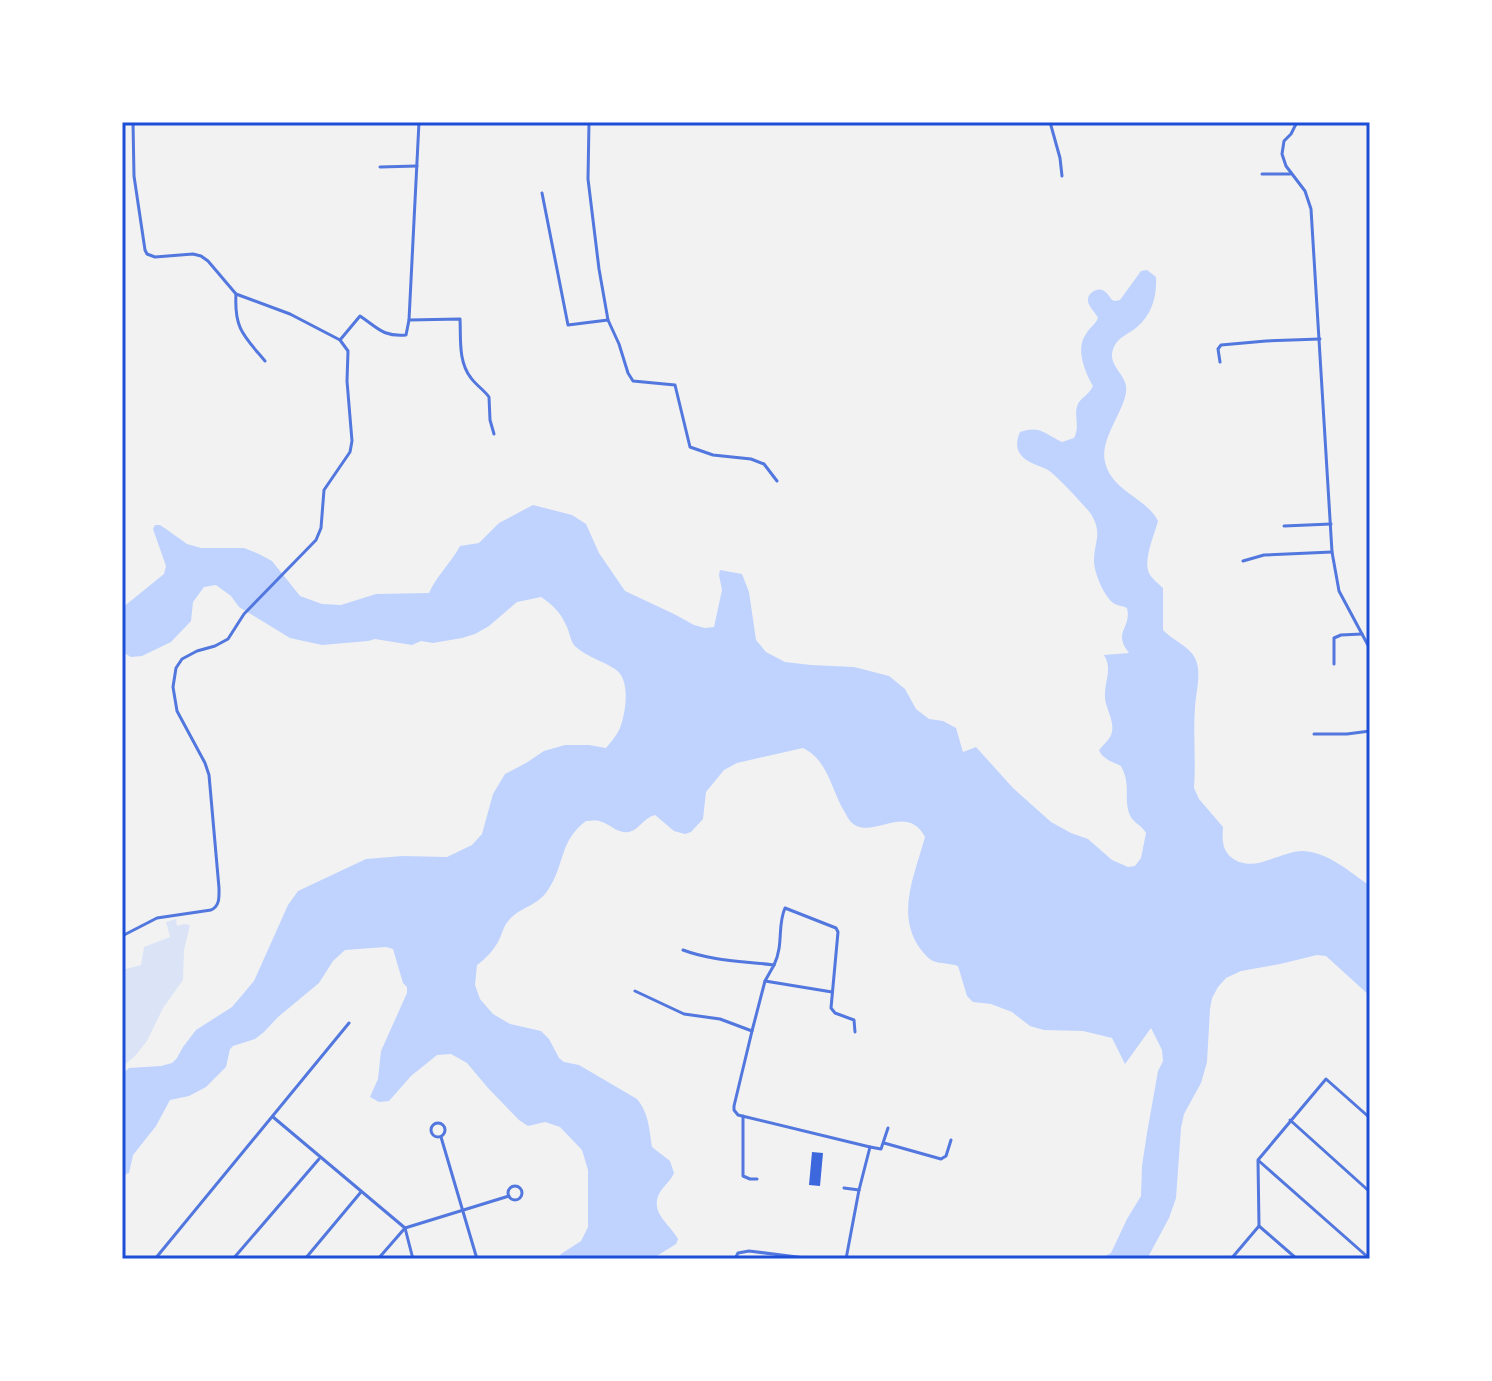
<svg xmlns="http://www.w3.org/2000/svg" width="1492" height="1381" font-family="'Zilla Slab',serif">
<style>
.green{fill:#dbe4f7}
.water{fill:#bfd3fe}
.building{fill:#3d67dc}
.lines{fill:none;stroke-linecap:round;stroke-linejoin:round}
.minor{stroke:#5277de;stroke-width:3}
.neatline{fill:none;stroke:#1d4ed8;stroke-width:3}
</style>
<rect width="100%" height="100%" fill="#f2f2f2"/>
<!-- green -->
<polygon class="green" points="176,919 177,926 184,924 190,925 184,950 183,980 163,1008 147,1041 135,1056 122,1067 122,970 141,965 144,947 170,937 166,922"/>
<!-- water -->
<path class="water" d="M1147 270 1156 277C1157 296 1152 315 1137 327 1129 334 1118 337 1114 347 1106 364 1124 372 1126 386 1129 406 1099 437 1105 462 1112 492 1146 497 1158 521 1154 536 1143 560 1149 573 1152 579 1158 583 1163 588V630C1172 640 1189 646 1195 658 1202 672 1196 692 1195 707 1193 734 1196 761 1194 788L1199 799 1223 827C1222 841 1222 852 1235 860 1256 872 1281 851 1303 851 1328 852 1350 872 1370 886V996L1326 956 1317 955 1280 964 1241 971 1226 978 1218 987 1212 998 1210 1009 1207 1062 1201 1083 1184 1114 1181 1128 1176 1198 1169 1218 1147 1259H1100L1111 1253 1127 1219 1141 1196 1142 1166 1147 1133 1158 1071 1163 1061 1162 1050 1151 1028 1125 1064 1112 1038 1083 1031 1044 1030 1030 1026 1012 1012 991 1004 973 1002 967 996 958 966C950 963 941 964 933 961 927 958 923 952 919 947 896 913 915 874 925 837 906 801 871 842 851 822 848 819 846 814 844 811 831 789 828 760 803 748L737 763 724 770 706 792 703 819 691 832 685 834 674 831 655 815C643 818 639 830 629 832 617 834 609 823 599 821 596 820 589 821 586 821 559 841 565 865 548 890 538 906 520 907 509 920 503 926 502 935 498 942 493 951 485 959 477 965L475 985 480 999 493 1014 510 1024 541 1031 549 1039 559 1058 564 1062 579 1065 637 1099C649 1114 649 1128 652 1147L670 1161 674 1173C671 1181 663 1186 659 1194 650 1213 670 1224 678 1239L676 1244 652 1259H558L561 1254 581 1241 588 1227V1170L582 1150 560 1127 545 1122 528 1126 519 1120 488 1088 467 1063 451 1054 437 1055 411 1076 389 1101 379 1102 370 1097 378 1079 381 1051 407 993V987L403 983 393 949 386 947 345 950 333 961 319 983 278 1017 264 1032 255 1039 233 1046 230 1049 226 1067 206 1087 189 1096 170 1100 156 1126 133 1155 129 1173 122 1176V1074L129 1068 161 1066 172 1063 177 1058 183 1047 196 1030 232 1007 254 981 288 905 298 891 366 859 402 856 447 857 472 845 482 834 493 794 505 774 526 763 544 751 565 745H589L606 748C611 742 617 735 620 728 626 712 631 679 615 669 603 661 587 657 576 647 570 642 570 632 566 625 561 613 552 604 541 597L517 602 489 626 475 634 462 638 433 643 421 641 412 645 375 639 368 641 322 645 290 638 239 607 231 596 216 585 204 587 193 602 191 621 171 642 142 656 131 657 122 652V608L164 574 166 566 153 529 155 525H160L166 529 187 544 201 548H244L259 554 272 561 300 596 322 604 341 605 376 594 429 593C437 575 451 563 460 546L479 543 499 523 533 505 572 515 586 524 599 553 625 591 674 614 694 625 705 628 714 627 722 590 719 575 720 570 742 574 749 592 756 640 766 652 785 662 811 665 854 667 889 676 905 689 916 709 929 719 943 721 956 728 963 752 976 747 1013 788 1051 822 1071 833 1088 839 1112 860 1128 867 1135 866 1141 858 1146 833C1141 824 1132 823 1129 813 1124 795 1131 785 1121 766 1113 762 1102 759 1099 750 1103 745 1109 740 1111 735 1116 723 1106 710 1105 698 1104 681 1113 670 1104 655L1129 653C1112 632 1132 628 1127 608 1123 606 1119 606 1115 604 1105 599 1094 573 1094 561 1094 542 1103 534 1091 514 1086 507 1055 474 1048 470 1039 465 1027 463 1021 455 1015 448 1017 439 1020 432 1040 425 1045 434 1062 442L1074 438C1081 425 1072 413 1079 402 1084 396 1089 394 1093 386 1085 372 1075 349 1086 334 1090 327 1095 325 1098 318 1096 313 1088 306 1088 301 1087 294 1096 288 1102 290 1107 292 1109 296 1112 300L1115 301 1120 300 1141 271Z"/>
<!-- building -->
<polygon class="building" points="812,1152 823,1153 820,1186 809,1185"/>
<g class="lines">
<!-- minor -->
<g class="minor">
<polyline points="1050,122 1060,158 1062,176"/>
<polyline points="1297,122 1291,134 1284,141 1282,154 1286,166 1305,191 1311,209 1332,552 1339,591 1370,649"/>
<polyline points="380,167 417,166"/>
<polyline points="1262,174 1290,174"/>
<polyline points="542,193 568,325 608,320 599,269 588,179 589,122"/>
<path d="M236 294C234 329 244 336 265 361"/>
<path d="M409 320 460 319C461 339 458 361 471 378 476 385 484 390 489 397L490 420 494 434"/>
<polyline points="608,320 619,344 628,373 633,381 675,385 690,447 713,455 751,459 764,464 777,481"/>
<path d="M340 340 360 316C378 328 383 337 406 335L409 320 419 122"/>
<polyline points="1220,362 1218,349 1221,345 1266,341 1320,339"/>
<polyline points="1284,526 1331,524"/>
<polyline points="1243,561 1264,555 1332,552"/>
<polyline points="1334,664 1334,638 1341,635 1362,634"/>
<polyline points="1314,734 1347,734 1370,731"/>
<path d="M122 936 157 918 211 910C220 906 219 897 219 888L209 775 205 763 177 711 173 687 176 668 182 659 197 651 215 646 228 639 244 614 316 540 321 528 324 490 350 452 352 441 347 381 348 351 340 340 290 314 236 294 208 261 201 256 193 254 155 257 147 254 145 250 134 176 133 122"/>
<path d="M683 950C712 961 743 961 774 965L765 981 752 1031"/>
<path d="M774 965C784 944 777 926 785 908L836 928 838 932 831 1008 835 1013 854 1020 855 1032"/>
<polyline points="765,981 832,992"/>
<polyline points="635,991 684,1014 720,1019 752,1031 734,1106 734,1110 738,1115 870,1147 859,1190 846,1259"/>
<polyline points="743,1116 743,1176 750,1179 757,1179"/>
<polyline points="273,1117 405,1228"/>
<polyline points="1290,1120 1370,1192"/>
<circle cx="438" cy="1130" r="7"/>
<polyline points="441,1137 477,1259"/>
<polyline points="884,1143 941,1159 946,1156 951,1140"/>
<polyline points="870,1147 881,1149 888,1128"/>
<polyline points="1259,1161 1370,1259"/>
<circle cx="515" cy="1193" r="7"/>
<polyline points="844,1188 859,1190"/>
<polyline points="1259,1226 1297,1259"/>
<polyline points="405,1228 509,1196"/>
<polyline points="405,1228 413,1259"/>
<polyline points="155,1259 349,1023"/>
<polyline points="233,1259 319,1159"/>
<polyline points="305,1259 361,1192"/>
<polyline points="378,1259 405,1228"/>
<polyline points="735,1259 738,1253 749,1251 813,1259"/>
<polyline points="1231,1259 1259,1226 1258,1160 1326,1079 1370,1118"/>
</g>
</g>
<!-- border -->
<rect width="1492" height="1381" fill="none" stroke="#ffffff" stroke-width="248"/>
<rect x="124" y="124" width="1244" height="1133" class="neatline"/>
</svg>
